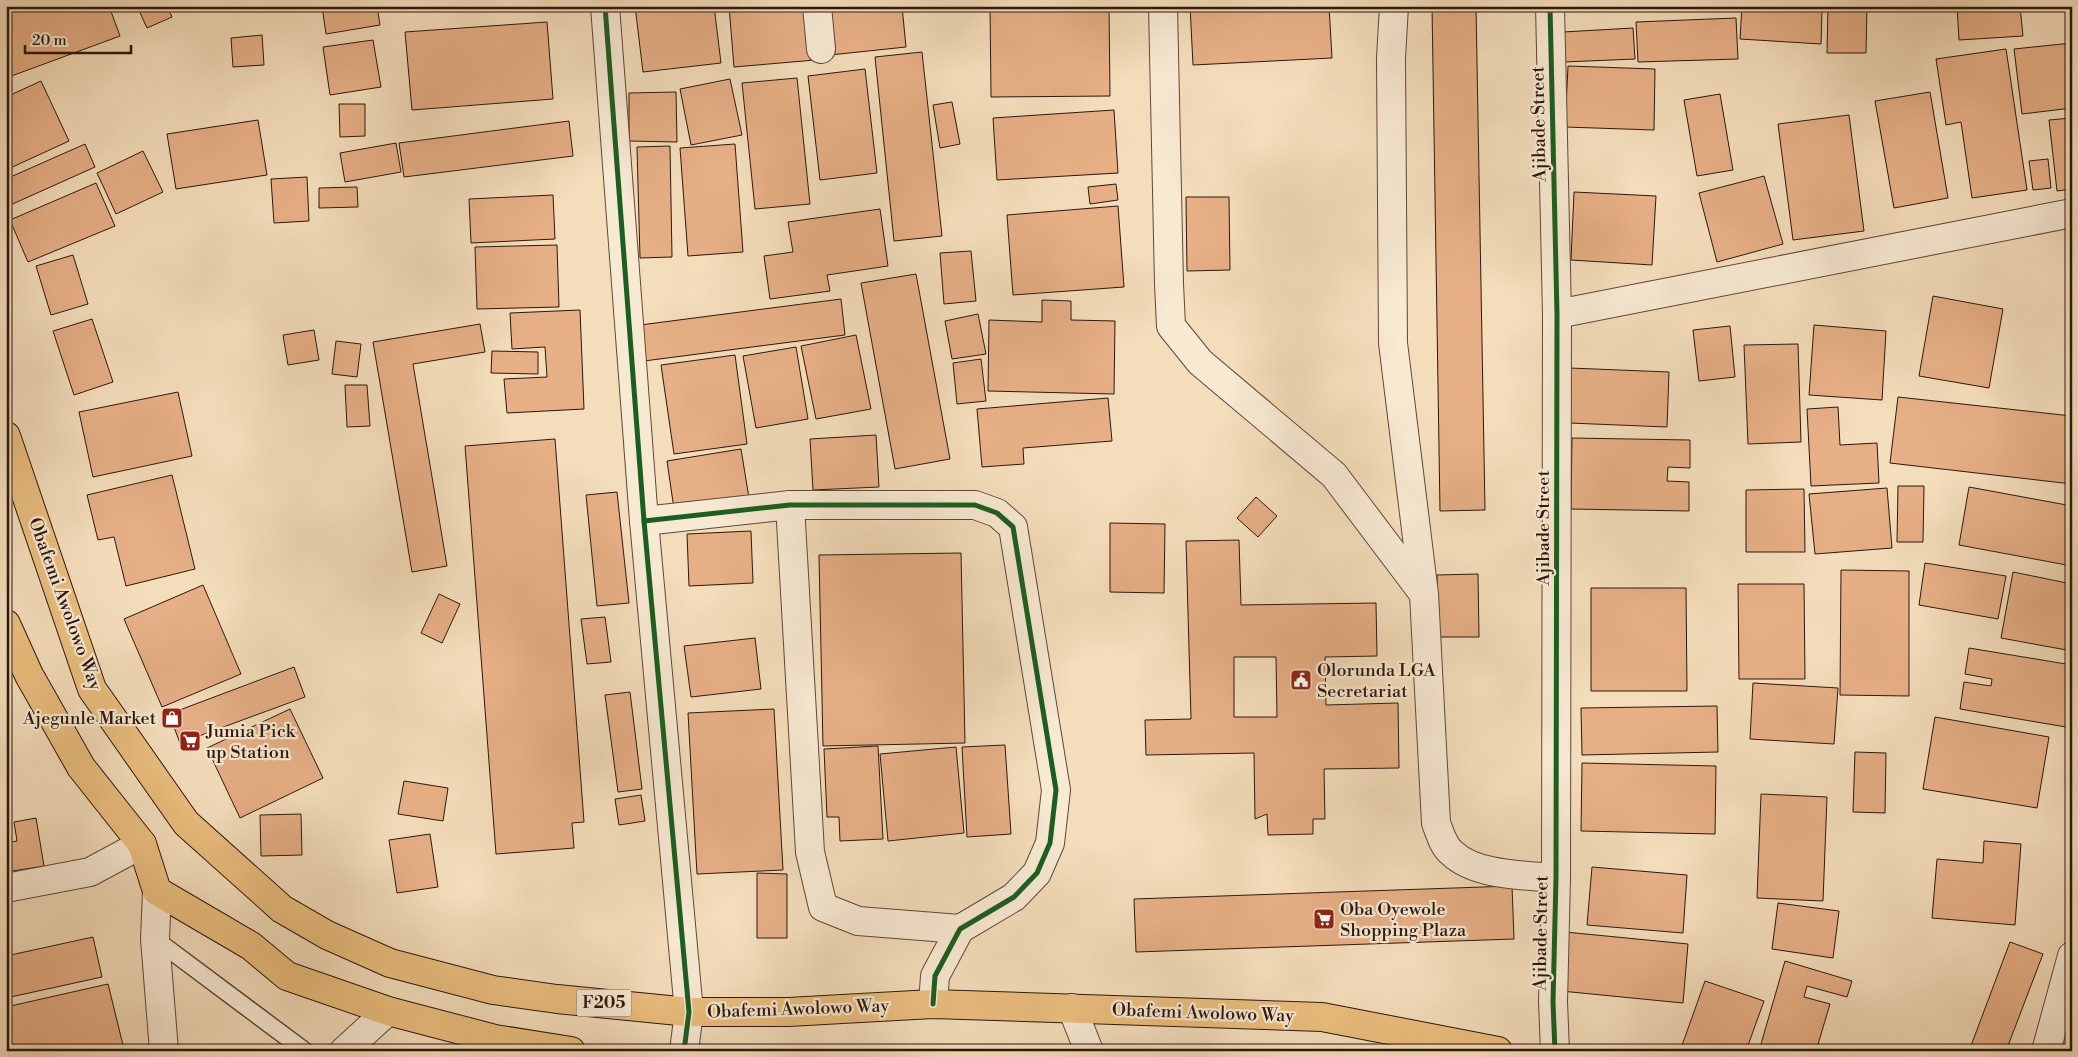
<svg xmlns="http://www.w3.org/2000/svg" width="2078" height="1057" font-family="'Libre Bodoni',serif">
<style>
.building{fill:#e7af86;stroke:#2c170d;fill-rule:evenodd}
.lines{fill:none;stroke-linecap:round;stroke-linejoin:round}
.service-casing{stroke:#5e4838;stroke-width:19}
.minor-casing{stroke:#5e4838;stroke-width:30}
.primary-casing{stroke:#2c170d;stroke-width:30}
.service{stroke:#f8e9d3;stroke-width:16}
.minor{stroke:#f8e9d3;stroke-width:28}
.primary{stroke:#eabe7e;stroke-width:28}
.cycleway-casing{stroke:#f8e9d3;stroke-width:8}
.cycleway{stroke:#1b5e20;stroke-width:5}
.labels{text-anchor:middle;dominant-baseline:central;stroke-width:4.5;stroke-linejoin:round;paint-order:stroke}
.shield{fill:#f8e9d3;stroke:#695648;stroke-width:1}
.shield-label{font-size:16px;font-weight:bold;fill:#2c170d}
.street-label{font-size:18px;fill:#2c170d;stroke:#f8e9d3}
.poi-label{font-size:18px;fill:#2c170d;stroke:#f8e9d3;text-anchor:start}
</style>
<rect width="100%" height="100%" fill="#f4ddbb"/>
<filter id="stains"><feTurbulence type="fractalNoise" baseFrequency=".004" numOctaves="4"/><feColorMatrix values="0 0 0 0 .2 0 0 0 0 .09 0 0 0 0 .02 0 0 0 .5 -.17"/></filter>
<radialGradient id="worn" r=".72"><stop offset=".6" stop-color="#630" stop-opacity="0"/><stop offset="1" stop-color="#630" stop-opacity=".3"/></radialGradient>
<!-- building -->
<g class="building">
<polygon points="8,6 109,6 120,36 6,78 6,7"/>
<polygon points="137,6 167,6 172,17 147,28"/>
<polygon points="322,6 377,6 380,25 326,34"/>
<polygon points="635,6 714,6 721,63 643,72"/>
<polygon points="729,6 810,6 815,60 734,67"/>
<polygon points="825,6 902,6 906,47 830,55"/>
<polygon points="990,6 1109,6 1110,96 991,97"/>
<polygon points="1190,6 1329,6 1332,58 1193,65"/>
<polygon points="1432,6 1476,6 1485,510 1440,511"/>
<polygon points="1742,6 1822,10 1821,44 1740,39"/>
<polygon points="1828,6 1867,6 1866,53 1827,53"/>
<polygon points="1957,6 2020,6 2023,36 1959,40"/>
<polygon points="1736,18 1738,59 1638,62 1636,22"/>
<polygon points="547,22 553,99 412,110 405,32"/>
<polygon points="1633,28 1635,59 1564,62 1563,32"/>
<polygon points="262,35 264,65 233,67 231,38"/>
<polygon points="373,40 381,87 330,95 323,47"/>
<polygon points="2072,43 2072,108 2022,114 2014,49"/>
<polygon points="2006,49 2027,190 1972,198 1961,122 1946,125 1936,59"/>
<polygon points="922,52 942,236 894,241 875,57"/>
<polygon points="1568,66 1655,69 1654,130 1565,127"/>
<polygon points="865,69 877,173 820,180 808,76"/>
<polygon points="797,78 810,204 755,209 742,83"/>
<polygon points="730,79 742,135 691,145 680,89"/>
<polygon points="41,81 69,141 6,170 6,97"/>
<polygon points="676,92 677,142 629,141 629,93"/>
<polygon points="1930,92 1948,198 1894,208 1875,101"/>
<polygon points="1720,94 1733,170 1697,176 1684,100"/>
<polygon points="952,102 960,144 940,148 933,105"/>
<polygon points="339,104 365,104 365,136 340,137"/>
<polygon points="1114,110 1118,173 997,180 993,118"/>
<polygon points="1849,115 1864,231 1793,240 1778,124"/>
<polygon points="2072,118 2072,189 2057,191 2049,120"/>
<polygon points="258,120 267,175 176,189 167,134"/>
<polygon points="569,121 573,156 404,177 399,143"/>
<polygon points="396,143 401,172 345,182 340,153"/>
<polygon points="85,144 95,167 8,206 6,201 6,179"/>
<polygon points="735,144 743,252 688,256 680,148"/>
<polygon points="670,146 672,257 640,258 637,147"/>
<polygon points="143,151 163,192 116,214 97,173"/>
<polygon points="2048,159 2051,188 2033,190 2029,161"/>
<polygon points="1764,176 1783,244 1717,262 1699,193"/>
<polygon points="307,177 309,221 274,223 271,179"/>
<polygon points="96,183 115,226 28,262 10,220"/>
<polygon points="1116,184 1118,200 1090,204 1088,187"/>
<polygon points="357,187 358,207 319,208 319,188"/>
<polygon points="1574,192 1656,196 1652,265 1571,260"/>
<polygon points="553,195 555,239 471,243 469,199"/>
<polygon points="1186,197 1229,197 1230,270 1187,271"/>
<polygon points="1118,206 1124,287 1013,295 1007,215"/>
<polygon points="880,209 888,266 827,275 830,291 770,299 764,256 793,252 788,222"/>
<polygon points="557,245 559,307 477,309 475,247"/>
<polygon points="971,251 976,301 944,304 940,253"/>
<polygon points="73,255 88,304 51,315 36,266"/>
<polygon points="916,274 950,459 895,469 861,283"/>
<polygon points="1933,296 2003,309 1989,388 1919,376"/>
<polygon points="841,299 845,335 644,361 640,325"/>
<polygon points="1042,300 1071,301 1071,320 1115,321 1114,394 988,391 989,320 1042,322"/>
<polygon points="580,310 584,409 507,413 504,379 547,377 545,347 512,349 510,313"/>
<polygon points="978,314 986,354 952,359 945,321"/>
<polygon points="92,319 113,382 74,395 53,331"/>
<polygon points="480,324 485,352 413,364 447,566 412,572 373,342"/>
<polygon points="1814,325 1886,331 1882,400 1809,395"/>
<polygon points="1730,326 1735,377 1699,381 1693,330"/>
<polygon points="314,330 319,360 288,365 283,335"/>
<polygon points="856,335 871,409 816,419 801,346"/>
<polygon points="336,341 361,344 357,377 332,374"/>
<polygon points="1798,344 1801,442 1748,444 1744,345"/>
<polygon points="2072,345 2072,376 2067,375"/>
<polygon points="796,347 808,419 756,428 743,356"/>
<polygon points="492,351 538,352 538,374 491,373"/>
<polygon points="735,355 747,444 674,454 661,365"/>
<polygon points="981,359 986,401 957,404 953,363"/>
<polygon points="1570,368 1669,372 1667,427 1569,423"/>
<polygon points="345,385 367,385 370,426 347,427"/>
<polygon points="178,392 192,456 93,477 79,412"/>
<polygon points="1898,397 2072,416 2072,484 1890,463"/>
<polygon points="1108,398 1112,441 1023,448 1024,464 982,467 977,409"/>
<polygon points="1838,407 1840,445 1877,443 1879,483 1811,486 1807,409"/>
<polygon points="876,435 879,487 813,490 810,439"/>
<polygon points="1572,438 1690,440 1690,468 1668,467 1667,481 1689,482 1689,511 1571,509"/>
<polygon points="555,439 584,822 572,823 574,848 496,854 465,446"/>
<polygon points="741,449 749,498 674,509 667,461"/>
<polygon points="172,475 195,569 126,586 114,537 98,540 87,495"/>
<polygon points="1898,486 1924,486 1923,542 1897,542"/>
<polygon points="1969,487 2072,506 2072,566 1959,545"/>
<polygon points="1887,488 1892,548 1815,554 1809,494"/>
<polygon points="1804,489 1805,552 1746,552 1746,490"/>
<polygon points="617,492 629,603 597,606 586,495"/>
<polygon points="1256,497 1277,516 1258,537 1237,518"/>
<polygon points="1110,523 1165,524 1164,593 1110,592"/>
<polygon points="751,531 753,583 689,586 687,534"/>
<path d="M1239 540 1241 605 1376 603 1377 656 1325 657 1326 705 1398 703 1399 768 1324 769 1325 819H1313V834L1268 835 1267 814 1255 819 1254 753 1146 755 1145 720 1191 719 1186 541ZM1234 657H1276L1277 717H1234Z"/>
<polygon points="961,553 965,743 823,746 819,555"/>
<polygon points="1925,563 2006,576 1998,619 1919,605"/>
<polygon points="1841,570 1909,571 1909,696 1840,695"/>
<polygon points="2013,572 2072,584 2072,651 2001,638"/>
<polygon points="1478,574 1479,637 1438,637 1437,575"/>
<polygon points="1738,584 1804,584 1805,679 1739,679"/>
<polygon points="203,585 241,674 162,707 124,619"/>
<polygon points="1591,588 1686,588 1687,691 1591,691"/>
<polygon points="439,594 460,604 442,643 421,633"/>
<polygon points="605,617 611,662 587,664 581,619"/>
<polygon points="755,638 761,689 691,697 684,646"/>
<polygon points="1969,648 2072,665 2072,695 2066,727 1960,709 1964,682 1991,686 1992,679 1965,674"/>
<polygon points="294,667 305,697 180,743 169,714"/>
<polygon points="1753,683 1838,688 1834,744 1750,739"/>
<polygon points="630,692 642,789 618,792 605,695"/>
<polygon points="1717,706 1718,752 1582,755 1581,708"/>
<polygon points="290,709 323,778 240,818 207,748"/>
<polygon points="774,709 783,870 697,874 688,713"/>
<polygon points="1935,717 2049,737 2037,808 1923,789"/>
<polygon points="1005,745 1011,834 967,837 962,747"/>
<polygon points="878,746 883,839 840,841 839,817 827,817 824,749"/>
<polygon points="956,747 964,833 888,841 880,754"/>
<polygon points="1855,752 1886,753 1885,813 1853,812"/>
<polygon points="1582,763 1716,766 1715,834 1581,831"/>
<polygon points="404,781 448,788 443,821 398,814"/>
<polygon points="1761,794 1827,797 1823,901 1757,898"/>
<polygon points="641,795 645,821 619,825 615,799"/>
<polygon points="301,814 302,855 261,856 260,815"/>
<polygon points="36,818 44,866 7,872 6,843 17,841 14,822"/>
<polygon points="430,834 438,887 397,893 389,840"/>
<polygon points="1984,841 2021,844 2015,925 1932,918 1937,859 1983,863"/>
<polygon points="1592,867 1687,875 1683,933 1587,925"/>
<polygon points="757,873 787,874 787,938 757,938"/>
<polygon points="1512,886 1514,939 1136,952 1134,899"/>
<polygon points="1778,903 1839,911 1833,958 1772,949"/>
<polygon points="1565,932 1688,944 1683,1003 1561,991"/>
<polygon points="93,937 102,977 6,998 6,956"/>
<polygon points="2010,942 2043,954 2006,1051 1969,1051"/>
<polygon points="1785,961 1852,981 1847,997 1807,986 1804,997 1830,1004 1816,1051 1759,1051"/>
<polygon points="1705,981 1764,1001 1746,1051 1680,1051"/>
<polygon points="108,984 123,1045 96,1051 6,1051 6,1007"/>
</g>
<g class="lines">
<!-- service casing -->
<g class="service-casing">
<polyline id="service" points="155,939 305,1051"/>
</g>
<!-- minor casing -->
<g class="minor-casing">
<g id="minor">
<polyline points="605,6 644,521 689,1012 684,1051"/>
<polyline points="817,6 821,49"/>
<polyline points="1163,6 1169,284 1171,326 1200,362 1334,475 1423,593"/>
<path d="M1394 6 1391 58 1393 343 1424 594 1436 823C1440 833 1443 846 1452 853 1476 876 1524 875 1556 878"/>
<polyline points="1550,6 1557,314 1556,878 1553,1002 1555,1051"/>
<polyline points="1557,314 2072,213"/>
<polyline points="790,505 810,852 823,907 858,921 960,929"/>
<polyline points="644,521 790,505 975,505 997,513 1013,527 1056,790 1050,843 1037,873 1014,897 960,929 935,976 933,1004"/>
<polyline points="6,888 90,872 142,844"/>
<polyline points="157,891 155,939 164,1051"/>
<polyline points="1072,1008 1089,1051"/>
<polyline points="344,1051 388,1011"/>
<polyline points="2046,1051 2072,956"/>
</g>
</g>
<!-- primary casing -->
<g class="primary-casing">
<g id="primary">
<polyline points="6,436 92,689 186,823 282,909 327,935 390,963 493,990 557,999 689,1012 788,1012 933,1004 1322,1017 1498,1051"/>
<polyline points="6,624 29,675 81,767 142,844 157,891 251,946 287,976 388,1011 495,1039 571,1051"/>
</g>
</g>
<!-- service -->
<use href="#service" class="service"/>
<!-- minor -->
<use href="#minor" class="minor"/>
<!-- primary -->
<use href="#primary" class="primary"/>
<!-- cycleway casing -->
<g class="cycleway-casing">
<g id="cycleway">
<polyline points="605,6 644,521 689,1012 684,1051"/>
<polyline points="1550,6 1557,314 1556,878 1553,1002 1555,1051"/>
<polyline points="644,521 790,505 975,505 997,513 1013,527 1056,790 1050,843 1037,873 1014,897 960,929 935,976 933,1004"/>
</g>
</g>
<!-- cycleway -->
<use href="#cycleway" class="cycleway"/>
</g>
<!-- icons -->
<defs>
<g id="civic-square" transform="scale(1.125)"><rect x="-9" y="-9" width="18" height="18" rx="4" fill="#8f2418" stroke="#f8e9d3"/><path d="M-.6-6.5H3V-4.5H.6V-3L4-1V1h2V6H-6V1h2V-1L-.6-3ZM-1.2 2.5V6h2.4V2.5Z" fill="#fff"/></g>
<g id="shop-square" transform="scale(1.125)"><rect x="-9" y="-9" width="18" height="18" rx="4" fill="#8f2418" stroke="#f8e9d3"/><path d="M-5-2.5h2.3a2.7 3.5 0 0 1 5.4 0H5L5.5 6h-11ZM-1.5-2.5h3a1.5 2.3 0 0 0-3 0Z" fill="#fff"/></g>
<g id="supermarket-square" transform="scale(1.125)"><rect x="-9" y="-9" width="18" height="18" rx="4" fill="#8f2418" stroke="#f8e9d3"/><path d="M-6-5.5h2.5l.6 2H6L4.5 2H-2.5L-4.4-4H-6ZM-1.5 3.2a1.3 1.3 0 1 0 .1 0ZM3 3.2a1.3 1.3 0 1 0 .1 0Z" fill="#fff"/></g>
</defs>
<g fill-rule="evenodd">
<use href="#civic-square" x="1301" y="680"/>
<use href="#shop-square" x="172" y="718"/>
<use href="#supermarket-square" x="190" y="741"/>
<use href="#supermarket-square" x="1324" y="919"/>
</g>
<g class="labels">
<!-- shield labels -->
<rect class="shield" x="576.5" y="989.5" width="55" height="27" rx="4"/>
<g class="shield-label">
<text x="604" y="1003">F205</text>
</g>
<!-- street labels -->
<g class="street-label">
<text transform="translate(1539 124) rotate(-91)">Ajibade Street</text>
<text transform="translate(1543 528) rotate(-90)">Ajibade Street</text>
<text transform="translate(65 604) rotate(70)">Obafemi Awolowo Way</text>
<text transform="translate(1541 933) rotate(-89)">Ajibade Street</text>
<text transform="translate(798 1009) rotate(-2)">Obafemi Awolowo Way</text>
<text transform="translate(1203 1013) rotate(2)">Obafemi Awolowo Way</text>
</g>
<!-- poi labels -->
<g class="poi-label">
<text x="1317" y="670">Olorunda LGA<tspan x="1317" dy="21">Secretariat</tspan></text>
<text x="156" y="718" text-anchor="end">Ajegunle Market</text>
<text x="206" y="731">Jumia Pick<tspan x="206" dy="21">up Station</tspan></text>
<text x="1340" y="909">Oba Oyewole<tspan x="1340" dy="21">Shopping Plaza</tspan></text>
</g>
</g>
<!-- margin -->
<rect width="2078" height="1057" fill="none" stroke="#f4ddbb" stroke-width="25"/>
<rect x="8" y="8" width="2063" height="1042" fill="none" stroke="#2c170d" stroke-width="2.5"/>
<rect x="12" y="12" width="2053" height="1032" fill="none" stroke="#2c170d"/>
<!-- scale -->
<path d="M25 45v8h106v-8" fill="none" stroke="#2c170d" stroke-width="2.5"/>
<text x="32" y="45" font-size="15" fill="#2c170d" stroke="#f8e9d3" stroke-width="4" paint-order="stroke">20 m</text>
<rect width="100%" height="100%" filter="url(#stains)"/>
<rect width="100%" height="100%" fill="url(#worn)"/>
</svg>
